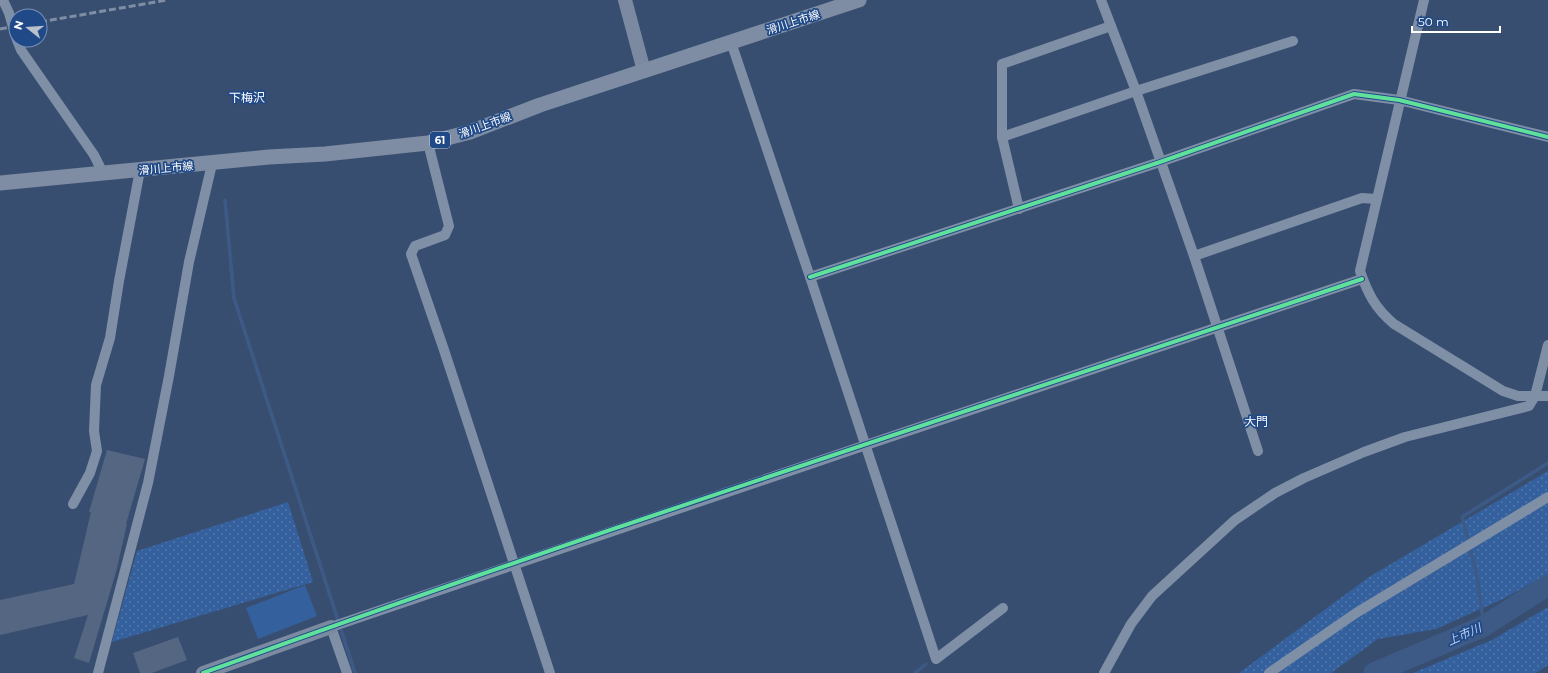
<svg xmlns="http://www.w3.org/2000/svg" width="1548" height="673" font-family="Montserrat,'Noto Sans JP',sans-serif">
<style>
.grass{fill:url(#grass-dots)}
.pitch{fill:#35609e}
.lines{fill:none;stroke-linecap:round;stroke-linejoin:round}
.stream{stroke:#3d5a86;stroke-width:3.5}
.river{stroke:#3d5a86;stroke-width:21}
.building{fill:#546681}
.street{stroke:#7f8fa6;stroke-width:10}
.secondary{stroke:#7b8aa1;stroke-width:14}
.primary{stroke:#7e8da3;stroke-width:15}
.rail{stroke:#7f8ea4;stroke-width:3;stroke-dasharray:7 3;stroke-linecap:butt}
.cycleway-casing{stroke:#204988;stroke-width:6}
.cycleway{stroke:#60e19b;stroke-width:4}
.labels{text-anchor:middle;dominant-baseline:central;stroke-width:3.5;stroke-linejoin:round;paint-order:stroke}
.shield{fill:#204988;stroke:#bcc8db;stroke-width:1}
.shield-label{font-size:10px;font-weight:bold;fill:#fff}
.street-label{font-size:11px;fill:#fff;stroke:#204988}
.neighbourhood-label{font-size:12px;fill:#fff;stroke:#204988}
.water-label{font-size:12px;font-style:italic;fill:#b7cff2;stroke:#204988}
</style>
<defs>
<pattern id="grass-dots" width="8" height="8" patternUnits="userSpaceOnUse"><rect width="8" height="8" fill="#35609e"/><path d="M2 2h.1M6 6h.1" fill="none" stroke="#5378ad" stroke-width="1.8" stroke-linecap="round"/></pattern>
</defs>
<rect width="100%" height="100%" fill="#384e70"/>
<!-- grass -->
<g class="grass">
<polygon points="1548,471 1548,574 1503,599 1436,629 1378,639 1331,673 1239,673 1369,577"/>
<polygon points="288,502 313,582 112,642 137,551"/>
<polygon points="1548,607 1548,665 1536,673 1413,673 1492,640"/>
</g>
<!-- pitch -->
<polygon class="pitch" points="305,585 317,616 258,639 246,608"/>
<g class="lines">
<!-- stream -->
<g class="stream">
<polyline points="225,200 234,298 355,673"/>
<polyline points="1484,626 1477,576 1462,517 1548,463"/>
<polyline points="915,673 926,664"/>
</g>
<!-- river -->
<polyline class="river" points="1374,673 1484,626 1548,585"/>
</g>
<!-- building -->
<g class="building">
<polygon points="107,450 145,459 126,524 127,524 116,572 89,663 74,658 88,615 0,635 0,600 74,584 91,512 89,512"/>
<polygon points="178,637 187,660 152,673 140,673 133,653"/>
</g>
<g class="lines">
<!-- street -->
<g class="street">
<polyline points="3,0 9,13 16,37"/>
<polyline points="1101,0 1136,91 1194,256 1258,451"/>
<path d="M1424 0 1360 271C1368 294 1375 308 1394 324L1503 391 1518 396H1548"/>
<polyline points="17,40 21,50 94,155 103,173"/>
<polyline points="731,42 810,277 936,659 1003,608"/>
<polyline points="1002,137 1136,91 1293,41"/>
<polyline points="428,143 449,226 445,235 415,246 411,254 444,350 550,673"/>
<polyline points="1019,209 1002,137 1002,64 1111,26"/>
<polyline points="1194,256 1362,198 1376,199"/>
<polyline points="810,277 1160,162 1354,94 1399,100 1548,137"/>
<polyline points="73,504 90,473 97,451 94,431 96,385 110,338 119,281 140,170"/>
<polyline points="98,673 148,483 169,376 189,262 212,164"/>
<polyline points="347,673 331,627 866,445 1362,279"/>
<polyline points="1104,673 1131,624 1152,596 1235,520 1275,493 1304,478 1364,452 1405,437 1529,406 1535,396 1548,345"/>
<polyline points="1269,673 1356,613 1548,497"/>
</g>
<!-- secondary -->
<g class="secondary">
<polyline points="625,0 644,71"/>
<polyline points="203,673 331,627"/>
</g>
<!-- primary -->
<polyline class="primary" points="0,183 269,157 325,154 428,143 470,132 540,105 859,0"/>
<!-- rail -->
<g class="rail">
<polyline points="40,22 167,0"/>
<polyline points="0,29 16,26"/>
</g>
<!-- cycleway casing -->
<g class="cycleway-casing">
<g id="cycleway">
<polyline points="810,277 1160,162 1354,94 1399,100 1548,137"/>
<path d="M203 673C587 533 976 409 1362 279"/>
</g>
</g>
<!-- cycleway -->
<use href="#cycleway" class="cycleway"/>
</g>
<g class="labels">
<!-- shield labels -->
<rect class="shield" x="430" y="132" width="20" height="16" rx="3"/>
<g class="shield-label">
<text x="440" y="140">61</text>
</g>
<!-- street labels -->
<g class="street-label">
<text transform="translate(793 22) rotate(-18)">滑川上市線</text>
<text transform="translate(485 125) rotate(-20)">滑川上市線</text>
<text transform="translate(166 168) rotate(-5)">滑川上市線</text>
</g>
<!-- neighbourhood labels -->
<g class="neighbourhood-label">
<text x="247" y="97">下梅沢</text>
<text x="1256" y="421">大門</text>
</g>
<!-- water labels -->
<g class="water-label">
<text transform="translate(1464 634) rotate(-24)">上市川</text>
</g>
</g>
<!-- north arrow -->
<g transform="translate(28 28) rotate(287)"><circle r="19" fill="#204988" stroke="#7992b8"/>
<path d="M0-3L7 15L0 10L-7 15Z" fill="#b9c1cd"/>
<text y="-6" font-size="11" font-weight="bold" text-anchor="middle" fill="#ffffff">N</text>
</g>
<!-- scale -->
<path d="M1412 26v6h88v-6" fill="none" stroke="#ffffff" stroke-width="2"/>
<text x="1418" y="26" font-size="12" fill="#ffffff" stroke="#204988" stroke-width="3" paint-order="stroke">50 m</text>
</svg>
